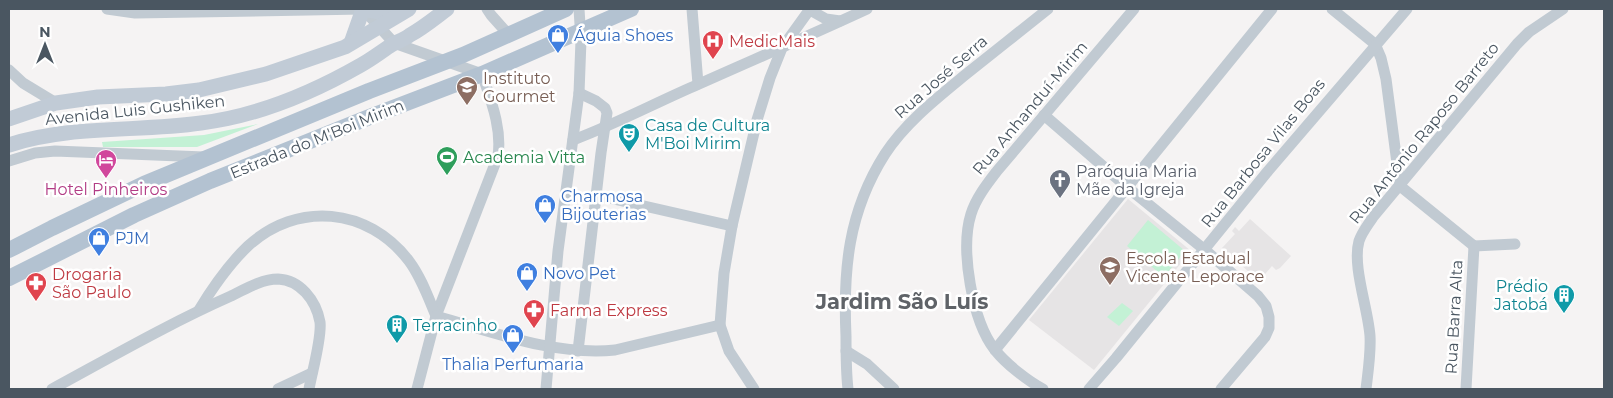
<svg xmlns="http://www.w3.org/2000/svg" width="1613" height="398" font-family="Montserrat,sans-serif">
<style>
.education{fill:#e6e4e5}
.green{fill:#c3f1d5}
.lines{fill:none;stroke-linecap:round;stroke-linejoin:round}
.street{stroke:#c1cad2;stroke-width:11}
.secondary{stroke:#c1cbd6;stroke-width:15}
.primary{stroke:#b3c2d1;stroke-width:16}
.labels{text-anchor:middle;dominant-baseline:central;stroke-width:5;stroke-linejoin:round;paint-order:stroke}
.shop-label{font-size:16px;fill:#366cbe;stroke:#fff;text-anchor:start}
.health-label{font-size:16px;fill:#be3a42;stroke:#fff;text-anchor:start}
.street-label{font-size:16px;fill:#4a5661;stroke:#fff}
.education-label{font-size:16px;fill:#785e54;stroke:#fff;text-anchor:start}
.culture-label{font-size:16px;fill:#0d838f;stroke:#fff;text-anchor:start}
.leisure-label{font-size:16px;fill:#27864d;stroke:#fff;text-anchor:start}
.worship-label{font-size:16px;fill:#5b616d;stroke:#fff;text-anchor:start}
.hotel-label{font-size:16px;fill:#b23c85;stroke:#fff}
.district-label{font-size:21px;font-weight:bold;fill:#5f6368;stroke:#fff}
</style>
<rect width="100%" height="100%" fill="#f5f3f3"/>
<!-- education -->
<g class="education">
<polygon points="1128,199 1191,251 1094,370 1029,320"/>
<polygon points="1250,219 1291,256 1280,268 1276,270 1272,266 1259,281 1222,248 1235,234 1232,231 1235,227 1239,231"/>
</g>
<!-- green -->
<g class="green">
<polygon points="258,124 197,147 103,147 102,142 204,135"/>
<polygon points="1148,220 1185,251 1164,277 1127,246"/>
<polygon points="1122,303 1133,311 1119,326 1107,317"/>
</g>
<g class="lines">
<!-- street -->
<g class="street">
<polyline points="107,9 135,13 363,9"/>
<path d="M363 9 394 43 482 74C491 101 502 128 498 156L436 316 417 389"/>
<polyline points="487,9 491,15 508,34"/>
<polyline points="692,9 698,84"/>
<polyline points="1332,9 1375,44 1381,58 1386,79 1400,186 1474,246"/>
<polyline points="810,10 826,19 840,21"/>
<polyline points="9,70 23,83 56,103"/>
<polyline points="1044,115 1127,187 1205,250 1258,296 1266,306 1269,317 1269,328 1265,337 1221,389"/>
<path d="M573 140C616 124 657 102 699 84 755 59 811 35 867 9"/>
<polyline points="9,161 35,153 55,151 204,157"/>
<polyline points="596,195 732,226"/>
<polyline points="1474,246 1515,244"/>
<path d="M199 310C213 287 228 265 248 246 297 201 368 207 409 261 421 277 428 297 436 316"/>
<path d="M436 316C493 332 555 356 615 350L720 325"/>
<polyline points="995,350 1272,9"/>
<polyline points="578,351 601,153 607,113 605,108 596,101 579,93"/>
<polyline points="846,351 867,364 894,389"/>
<path d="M52 389C111 357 170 323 231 296 245 289 262 279 278 279 300 280 316 300 320 322 322 338 312 372 309 389"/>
<polyline points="278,389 312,373"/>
<polyline points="546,389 558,251 579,93 581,40 579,9"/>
<polyline points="754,389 729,351 720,325 724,273 732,226 757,120 770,78 782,48 810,9"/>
<path d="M848 389C846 372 846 354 846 336 843 270 848 212 885 154 905 123 937 98 965 75 993 53 1020 31 1048 9"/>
<path d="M1043 389C1028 381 1006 364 995 350 972 321 960 249 971 214 976 198 987 184 997 171L1134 9"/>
<polyline points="1089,389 1116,358 1268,171 1407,9"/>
<path d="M1366 389C1368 372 1371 353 1370 336 1368 308 1352 266 1359 241 1362 232 1368 225 1373 217L1517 44 1529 32 1563 9"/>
<polyline points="1466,389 1474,246"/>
</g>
<!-- secondary -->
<g class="secondary">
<polyline points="351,43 363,9 388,14 401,13"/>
<polyline points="9,119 56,103 98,97 166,94 199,90 266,74 345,47 409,9"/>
<path d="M9 145C70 125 138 132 201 123 258 116 312 93 361 65 372 59 382 51 393 44 399 41 405 39 410 35 423 28 435 18 447 9"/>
</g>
<!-- primary -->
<g class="primary">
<polyline points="9,250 52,228 144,184 369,91 463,55 566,9"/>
<polyline points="9,278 134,215 210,181 367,118 482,74 631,9"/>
</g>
</g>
<!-- icons -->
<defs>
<g id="shop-pin" transform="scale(1.125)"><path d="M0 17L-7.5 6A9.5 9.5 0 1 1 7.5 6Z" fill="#3f7fe0" stroke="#fff"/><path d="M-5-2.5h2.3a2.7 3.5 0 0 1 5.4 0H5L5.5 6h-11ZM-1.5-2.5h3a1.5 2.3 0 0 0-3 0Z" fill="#fff"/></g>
<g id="hospital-pin" transform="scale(1.125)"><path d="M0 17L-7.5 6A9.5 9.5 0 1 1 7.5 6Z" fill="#e0444e" stroke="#fff"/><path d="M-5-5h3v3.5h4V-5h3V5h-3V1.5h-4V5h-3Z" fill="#fff"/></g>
<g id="school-pin" transform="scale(1.125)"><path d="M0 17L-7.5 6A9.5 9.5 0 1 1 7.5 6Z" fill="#8d6e63" stroke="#fff"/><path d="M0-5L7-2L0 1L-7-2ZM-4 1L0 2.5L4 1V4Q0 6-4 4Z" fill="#fff"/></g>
<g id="theatre-pin" transform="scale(1.125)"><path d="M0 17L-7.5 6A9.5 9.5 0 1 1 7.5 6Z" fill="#0f9aa8" stroke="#fff"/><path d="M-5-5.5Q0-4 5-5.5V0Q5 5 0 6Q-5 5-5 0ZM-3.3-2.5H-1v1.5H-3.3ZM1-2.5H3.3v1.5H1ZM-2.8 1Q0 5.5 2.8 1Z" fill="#fff"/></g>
<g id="stadium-pin" transform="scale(1.125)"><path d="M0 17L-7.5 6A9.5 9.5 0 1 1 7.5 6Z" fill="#2e9e5b" stroke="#fff"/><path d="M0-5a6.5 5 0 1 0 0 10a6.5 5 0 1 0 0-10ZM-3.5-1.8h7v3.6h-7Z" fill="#fff"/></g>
<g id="hotel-pin" transform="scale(1.125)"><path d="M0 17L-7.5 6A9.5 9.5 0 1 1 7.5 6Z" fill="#d1479c" stroke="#fff"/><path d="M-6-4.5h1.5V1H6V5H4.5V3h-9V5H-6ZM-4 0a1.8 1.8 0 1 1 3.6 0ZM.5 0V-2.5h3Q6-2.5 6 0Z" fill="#fff"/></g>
<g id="church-pin" transform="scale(1.125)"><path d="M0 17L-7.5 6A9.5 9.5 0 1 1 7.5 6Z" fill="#6b7280" stroke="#fff"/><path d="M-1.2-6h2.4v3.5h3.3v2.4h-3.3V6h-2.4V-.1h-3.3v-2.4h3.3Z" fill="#fff"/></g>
<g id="pharmacy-pin" transform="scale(1.125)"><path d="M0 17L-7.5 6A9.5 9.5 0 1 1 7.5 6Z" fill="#e0444e" stroke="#fff"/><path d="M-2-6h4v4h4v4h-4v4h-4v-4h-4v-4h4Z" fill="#fff"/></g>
<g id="building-pin" transform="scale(1.125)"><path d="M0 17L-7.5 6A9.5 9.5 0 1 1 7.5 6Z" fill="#0f9aa8" stroke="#fff"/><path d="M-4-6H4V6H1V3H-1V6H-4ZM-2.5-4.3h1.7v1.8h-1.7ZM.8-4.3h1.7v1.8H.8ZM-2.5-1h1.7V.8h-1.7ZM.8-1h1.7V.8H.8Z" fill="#fff"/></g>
</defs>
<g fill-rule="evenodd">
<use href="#shop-pin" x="558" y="35"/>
<use href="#hospital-pin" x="713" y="41"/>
<use href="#school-pin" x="467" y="87"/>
<use href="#theatre-pin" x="629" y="134"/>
<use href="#stadium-pin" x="447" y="157"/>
<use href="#hotel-pin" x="106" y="160"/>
<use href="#church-pin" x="1060" y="180"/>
<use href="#shop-pin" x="545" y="205"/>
<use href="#shop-pin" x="99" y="238"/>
<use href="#school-pin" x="1110" y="267"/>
<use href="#shop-pin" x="527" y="273"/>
<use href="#pharmacy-pin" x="36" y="283"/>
<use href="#building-pin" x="1564" y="295"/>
<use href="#pharmacy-pin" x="534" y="310"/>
<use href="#building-pin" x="397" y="325"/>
<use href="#shop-pin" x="513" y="335"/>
</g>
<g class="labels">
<!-- shop labels -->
<g class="shop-label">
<text x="574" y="35">Águia Shoes</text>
<text x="561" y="196">Charmosa<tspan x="561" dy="18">Bijouterias</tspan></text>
<text x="115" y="238">PJM</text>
<text x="543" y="273">Novo Pet</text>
<text x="513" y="364" text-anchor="middle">Thalia Perfumaria</text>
</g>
<!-- health labels -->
<g class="health-label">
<text x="729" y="41">MedicMais</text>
<text x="52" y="274">Drogaria<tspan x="52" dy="18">São Paulo</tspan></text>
<text x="550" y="310">Farma Express</text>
</g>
<!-- street labels -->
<g class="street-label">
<text transform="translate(941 77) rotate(-41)">Rua José Serra</text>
<text transform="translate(1030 108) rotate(-50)">Rua Anhanduí-Mirim</text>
<text transform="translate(135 110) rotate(-6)">Avenida Luis Gushiken</text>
<text transform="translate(1424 133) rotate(-51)">Rua Antônio Raposo Barreto</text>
<text transform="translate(317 139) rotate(-22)">Estrada do M'Boi Mirim</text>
<text transform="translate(1263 153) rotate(-51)">Rua Barbosa Vilas Boas</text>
<text transform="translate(1454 317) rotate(-87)">Rua Barra Alta</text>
</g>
<!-- education labels -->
<g class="education-label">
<text x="483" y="78">Instituto<tspan x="483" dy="18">Gourmet</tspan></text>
<text x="1126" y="258">Escola Estadual<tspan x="1126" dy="18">Vicente Leporace</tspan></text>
</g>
<!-- culture labels -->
<g class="culture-label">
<text x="645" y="125">Casa de Cultura<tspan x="645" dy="18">M'Boi Mirim</tspan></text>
<text x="1548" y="286" text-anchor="end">Prédio<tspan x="1548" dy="18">Jatobá</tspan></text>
<text x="413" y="325">Terracinho</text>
</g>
<!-- leisure labels -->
<g class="leisure-label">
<text x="463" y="157">Academia Vitta</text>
</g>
<!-- worship labels -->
<g class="worship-label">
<text x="1076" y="171">Paróquia Maria<tspan x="1076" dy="18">Mãe da Igreja</tspan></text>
</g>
<!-- hotel labels -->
<g class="hotel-label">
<text x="106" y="189">Hotel Pinheiros</text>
</g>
<!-- district labels -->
<g class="district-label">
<text x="902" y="301">Jardim São Luís</text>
</g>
</g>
<!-- border -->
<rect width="1613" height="398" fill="none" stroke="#4a5661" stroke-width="20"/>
<!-- north arrow -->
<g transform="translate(45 45)" stroke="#ffffff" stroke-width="4" paint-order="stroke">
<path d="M0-4L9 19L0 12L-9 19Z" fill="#4a5661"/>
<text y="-8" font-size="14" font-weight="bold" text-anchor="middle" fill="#4a5661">N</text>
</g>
</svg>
